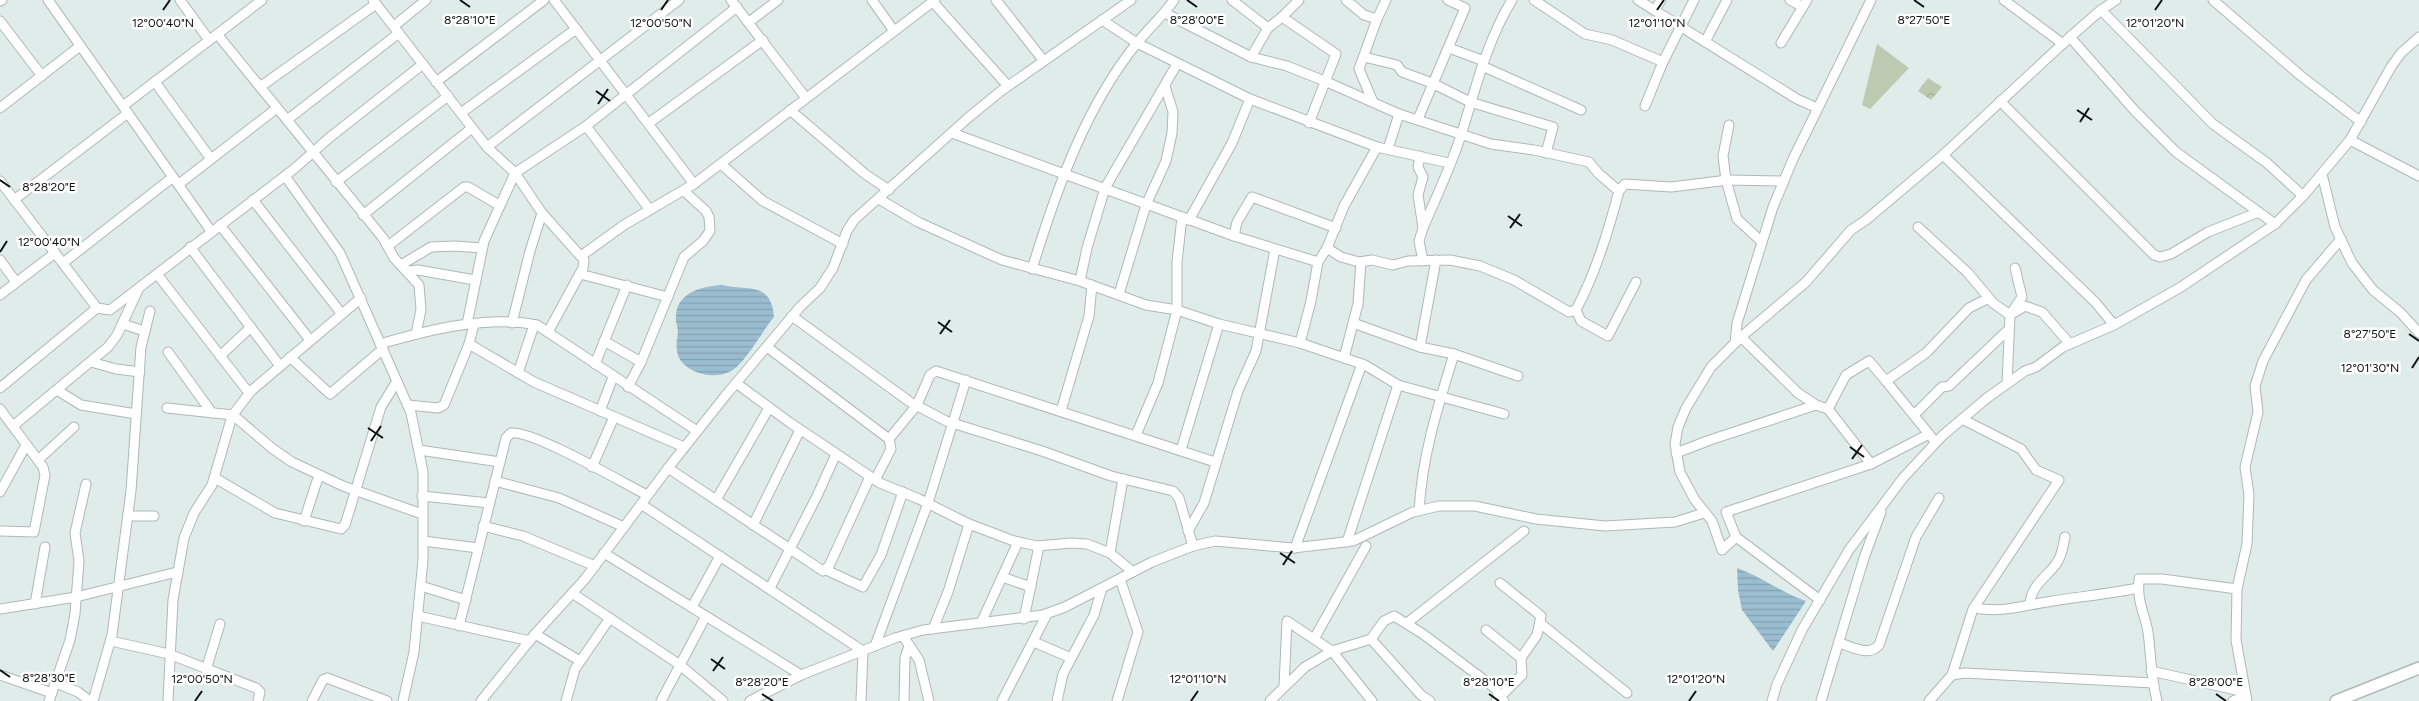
<svg xmlns="http://www.w3.org/2000/svg" width="2419" height="701" font-family="Figtree,sans-serif">
<style>
.green{fill:#bccab1}
.forest{fill:url(#forest-crowns)}
.water{fill:url(#water-rules)}
.lines{fill:none;stroke-linecap:round;stroke-linejoin:round}
.minor-casing{stroke:#aeb9b6;stroke-width:11}
.tertiary-casing{stroke:#aeb9b6;stroke-width:14}
.minor{stroke:#fff;stroke-width:9}
.tertiary{stroke:#fff;stroke-width:11}
.ticks{fill:none;stroke:#0e1211;stroke-width:2}
.ticks-label{font-size:12px;text-anchor:middle;fill:#0e1211;stroke:#fff;stroke-width:5;stroke-linejoin:round;paint-order:stroke}
</style>
<defs>
<pattern id="forest-crowns" width="20" height="18" patternUnits="userSpaceOnUse" patternTransform="scale(1.25)"><rect width="20" height="18" fill="#bccab1"/><path d="M2 6a3 3 0 1 1 6 0M12 15a3 3 0 1 1 6 0" fill="none" stroke="#a0ac97"/></pattern>
<pattern id="water-rules" width="6" height="5" patternUnits="userSpaceOnUse" patternTransform="scale(1.25)"><rect width="6" height="5" fill="#9abdcf"/><path d="M0 2.5h6" fill="none" stroke="#84a1b1"/></pattern>
</defs>
<rect width="100%" height="100%" fill="#e0ece9"/>
<!-- green -->
<polygon class="green" points="1877,44 1909,68 1870,109 1862,105"/>
<!-- forest -->
<polygon class="forest" points="1928,78 1942,87 1931,100 1918,91"/>
<!-- water -->
<g class="water">
<path d="M722 285C748 291 771 281 774 317 763 330 744 365 731 371 715 380 688 374 679 358 675 349 677 340 678 332 678 327 675 321 676 316 677 292 703 286 722 285Z"/>
<path d="M1737 568C1762 577 1782 593 1806 601L1773 651 1742 610 1738 590Z"/>
</g>
<g class="lines">
<!-- minor casing -->
<g class="minor-casing">
<g id="minor">
<polyline points="48,0 211,231"/>
<polyline points="180,0 209,40"/>
<polyline points="373,0 487,147 515,173 542,213 584,260 583,268 548,332"/>
<polyline points="554,0 694,184"/>
<polyline points="731,0 806,98"/>
<polyline points="872,0 894,31"/>
<polyline points="996,0 1043,60"/>
<polyline points="1232,0 1268,28"/>
<polyline points="1346,0 1364,15 1377,19"/>
<polyline points="1534,0 1585,34 1612,40 1663,62 1694,0"/>
<polyline points="1638,0 1797,99 1817,108"/>
<polyline points="1790,0 1803,7"/>
<polyline points="2004,0 2063,44"/>
<polyline points="2213,0 2301,76 2361,122"/>
<polyline points="0,1 2,0"/>
<polyline points="933,2 1008,86"/>
<polyline points="1655,10 1661,0"/>
<polyline points="2101,10 2213,124 2267,163 2303,196"/>
<path d="M1165 13 1251 57 1287 66 1327 82 1399 114 1491 144 1534 150 1589 162 1599 174 1619 191C1608 232 1596 272 1576 310"/>
<polyline points="1282,17 1336,54 1309,123"/>
<polyline points="1102,20 1137,43 1250,99 1377,147 1449,163"/>
<polyline points="0,21 42,76"/>
<polyline points="749,22 778,0"/>
<polyline points="394,26 426,0"/>
<polyline points="217,34 383,238 394,258 419,285 421,310 416,334"/>
<polyline points="2070,37 2135,111 2176,152 2275,224"/>
<polyline points="1705,42 1727,0"/>
<polyline points="1781,43 1807,0"/>
<polyline points="1449,48 1484,61"/>
<polyline points="1251,57 1268,28 1282,17 1299,0"/>
<polyline points="1364,57 1397,65 1402,72 1432,83 1470,102 1553,127 1546,153"/>
<polyline points="1482,66 1581,110"/>
<polyline points="155,82 211,159"/>
<polyline points="436,82 544,0"/>
<polyline points="260,87 376,4"/>
<polyline points="2000,101 2154,255 2160,257 2171,254 2208,232 2259,212"/>
<polyline points="1373,102 1359,69 1377,19 1386,0"/>
<polyline points="123,106 262,0"/>
<polyline points="1645,106 1663,62"/>
<polyline points="0,108 80,46"/>
<polyline points="790,110 865,174 889,190"/>
<polyline points="461,113 576,29"/>
<polyline points="1418,119 1465,8 1448,0"/>
<polyline points="287,120 399,33"/>
<polyline points="649,123 763,40"/>
<polyline points="1729,125 1723,156 1726,180 1737,219 1762,242"/>
<polyline points="586,126 650,210"/>
<polyline points="952,133 1234,236 1318,262"/>
<polyline points="2350,140 2419,176"/>
<polyline points="487,147 679,0"/>
<polyline points="1388,149 1399,114"/>
<polyline points="1943,155 2096,303 2114,325"/>
<polyline points="1420,156 1418,167 1423,177 1418,195 1423,228"/>
<polyline points="721,164 763,201 843,244"/>
<polyline points="2322,174 2335,227 2352,263 2373,290 2401,313 2419,333"/>
<polyline points="285,176 340,253 411,413 423,472 423,560 414,652 403,701"/>
<polyline points="0,181 97,308 110,310 294,169 329,138 423,64"/>
<polyline points="336,182 448,96"/>
<polyline points="179,184 277,108"/>
<polyline points="1619,191 1625,184 1671,187 1728,180 1784,181"/>
<polyline points="879,199 918,222 1002,260 1080,281 1146,305 1177,310 1219,324 1300,343 1365,365 1398,385 1504,414"/>
<polyline points="14,200 128,113"/>
<polyline points="253,200 341,313"/>
<polyline points="363,215 472,128"/>
<polyline points="1189,220 1232,143 1250,99"/>
<polyline points="220,225 310,340"/>
<polyline points="1918,227 1968,273 1993,303 2010,315 2025,306 2042,312 2070,344"/>
<polyline points="1234,236 1237,222 1252,197 1336,228"/>
<polyline points="388,246 464,187 468,187 499,205"/>
<polyline points="190,247 280,366"/>
<polyline points="1327,248 1341,257 1359,262 1372,260 1393,265 1408,261 1450,260 1480,266 1514,280 1569,312 1576,310 1581,321 1608,336 1636,282"/>
<polyline points="581,256 624,225 694,184 935,0"/>
<polyline points="0,260 16,282"/>
<path d="M1423 261 1419 241 1423 228C1436 197 1452 165 1462 132 1476 87 1487 41 1512 0"/>
<polyline points="63,263 173,177"/>
<polyline points="401,265 431,247 455,246 482,248"/>
<path d="M1032 269C1056 191 1085 107 1137 43 1149 28 1163 16 1174 0"/>
<polyline points="407,271 418,270 475,280"/>
<polyline points="157,274 249,393"/>
<polyline points="580,274 668,297"/>
<polyline points="1080,281 1087,248 1105,188 1177,64"/>
<polyline points="1119,294 1146,205 1166,161 1172,133 1173,112 1165,86"/>
<polyline points="0,295 55,253"/>
<polyline points="792,316 910,402 946,421 1042,451 1111,476 1173,491 1179,498 1193,546"/>
<polyline points="512,323 530,251 542,213"/>
<polyline points="1353,323 1420,347 1454,354 1518,376"/>
<polyline points="123,324 144,331"/>
<polyline points="467,324 484,241 515,173 586,126 737,7"/>
<polyline points="1741,337 1798,393 1816,405 1828,409 1871,464 1929,434"/>
<polyline points="604,341 641,362"/>
<polyline points="1300,343 1311,301 1318,262 1327,248 1344,206 1377,147"/>
<polyline points="1735,343 1737,323 1773,207 1793,159 1871,0"/>
<path d="M380 344C428 330 487 315 537 325L697 431"/>
<polyline points="469,344 534,382 684,447"/>
<polyline points="767,347 889,439 891,449 875,480"/>
<polyline points="1420,347 1436,260"/>
<polyline points="168,352 212,413"/>
<polyline points="220,356 251,327"/>
<polyline points="290,357 330,394 383,349"/>
<polyline points="1344,358 1358,304 1361,262"/>
<polyline points="91,362 116,369 140,372"/>
<polyline points="595,364 627,285"/>
<polyline points="518,373 534,325"/>
<polyline points="736,383 789,422 880,483 919,499 969,524 1014,541 1037,546 1071,543 1087,544 1110,553 1133,572"/>
<polyline points="2007,384 2010,315 2022,297 2015,268"/>
<polyline points="628,387 641,362 684,257 703,241 710,231 709,217 706,211 684,191"/>
<polyline points="0,388 97,308"/>
<polyline points="57,390 81,405 136,414"/>
<polyline points="408,405 438,408 444,405 469,344 474,324"/>
<polyline points="167,408 233,415 273,449 292,462 343,486 422,514"/>
<polyline points="0,409 43,467 45,475 34,532 0,531"/>
<polyline points="1828,409 1846,375 1869,361 1886,381"/>
<polyline points="600,411 613,377"/>
<polyline points="1061,411 1089,316 1092,285"/>
<polyline points="1914,415 1942,387 1949,386 2009,329"/>
<polyline points="13,426 108,347 117,335 138,290"/>
<polyline points="1136,435 1158,383 1177,310 1177,262 1182,217"/>
<polyline points="889,439 917,405 930,375 936,371 1215,462"/>
<polyline points="1933,439 1886,381 1926,353 1969,308 1989,298"/>
<polyline points="419,450 500,462"/>
<polyline points="1181,450 1219,324"/>
<polyline points="1676,453 1710,440 1816,405"/>
<polyline points="38,460 74,427"/>
<polyline points="592,467 614,417"/>
<polyline points="668,468 823,571 829,566 870,477"/>
<polyline points="215,478 275,513 341,529 345,525 381,407 397,381"/>
<polyline points="495,481 559,498 624,527"/>
<polyline points="0,492 26,445"/>
<polyline points="422,496 489,503"/>
<polyline points="716,500 769,408"/>
<polyline points="641,504 863,651 861,701"/>
<path d="M1419 511C1422 456 1438 406 1454 354"/>
<polyline points="128,516 154,516"/>
<polyline points="304,521 319,475"/>
<polyline points="753,525 800,430"/>
<polyline points="483,526 523,536 595,566"/>
<polyline points="1188,531 1204,503 1238,391 1256,351 1275,249"/>
<polyline points="1736,537 1726,512 1871,464"/>
<polyline points="423,541 478,548"/>
<polyline points="1347,542 1398,385"/>
<polyline points="1295,548 1362,364"/>
<polyline points="604,553 801,675"/>
<polyline points="1110,553 1123,479"/>
<polyline points="826,570 863,587 881,555 903,492"/>
<polyline points="1002,577 1031,587"/>
<polyline points="1500,583 1541,616 1537,635 1521,658"/>
<polyline points="421,586 466,600"/>
<polyline points="770,588 817,496 836,454"/>
<polyline points="572,593 680,665 723,701"/>
<polyline points="1820,600 1736,537 1722,550 1712,521 1695,500 1680,472 1675,444 1678,427 1686,408 1711,367 1741,337 1806,282 1851,230 1866,220 1943,155 2070,37 2101,10 2116,0"/>
<polyline points="35,604 45,547"/>
<path d="M2030 604C2031 585 2046 578 2056 564 2062 557 2063 546 2065 537"/>
<polyline points="692,607 720,556"/>
<path d="M1974 608C2003 613 2020 606 2047 602 2077 597 2108 594 2138 588"/>
<polyline points="0,609 76,597 177,572"/>
<polyline points="418,616 530,641"/>
<polyline points="1024,619 1039,546"/>
<polyline points="981,623 1018,542"/>
<polyline points="1407,623 1524,531"/>
<polyline points="1540,623 1627,693"/>
<path d="M459 626 506 438 511 433C533 430 623 483 647 495"/>
<polyline points="933,629 948,592 969,524"/>
<polyline points="1486,630 1521,658 1522,675 1496,701"/>
<polyline points="535,634 580,661"/>
<polyline points="903,636 919,660 929,701"/>
<polyline points="1314,639 1366,546"/>
<polyline points="1371,639 1421,695 1430,701"/>
<polyline points="111,641 169,654 256,688 260,692 258,701"/>
<polyline points="1034,642 1071,658"/>
<path d="M1840 643C1852 647 1869 657 1879 645L1916 537 1939 498"/>
<polyline points="875,646 928,503 966,380"/>
<polyline points="206,670 220,624"/>
<polyline points="2151,671 2245,692"/>
<polyline points="0,675 52,693"/>
<polyline points="1952,675 1973,609 2059,480 2036,470 2021,449 1962,419"/>
<polyline points="56,683 78,692 90,701"/>
<polyline points="1284,686 1287,621 1332,651 1372,701"/>
<polyline points="49,701 70,640 75,614 79,561 75,533 86,484"/>
<polyline points="93,701 112,635 131,491 141,347 150,311"/>
<polyline points="168,701 173,600 184,538 194,513 212,485 232,416 251,391 361,298"/>
<polyline points="312,701 323,680 327,678 387,701"/>
<polyline points="481,701 535,634 585,579 672,463 726,395 800,307 820,288 833,268 847,231 854,220 969,117 1001,91 1131,0"/>
<polyline points="566,701 575,669 610,618"/>
<polyline points="661,701 706,616"/>
<polyline points="750,701 801,675 895,638 923,630 1043,615 1065,607 1152,562 1193,546 1215,541 1293,548 1353,541 1413,512 1439,506 1475,506 1536,519 1605,526 1675,522 1704,513"/>
<polyline points="904,701 905,658 909,646"/>
<polyline points="1002,701 1047,614"/>
<polyline points="1057,701 1063,674 1094,615 1102,588"/>
<polyline points="1117,701 1138,632 1120,579"/>
<polyline points="1270,701 1305,667 1332,651 1371,639 1384,621 1394,616 1423,634 1496,689 1499,697 1504,701"/>
<polyline points="1772,701 1777,684 1802,630 1849,550 1903,478 1942,436 1987,398 2025,371 2036,367 2063,347 2114,325 2181,287 2275,224 2303,196 2350,140 2391,67 2401,53 2419,37"/>
<polyline points="1821,701 1864,558 1881,512"/>
<polyline points="1929,701 1952,675 1965,673 2153,683"/>
<path d="M2157 701C2151 678 2151 655 2148 632 2144 611 2137 603 2139 579H2162L2237 589"/>
<polyline points="2233,701 2246,696"/>
<polyline points="2247,701 2236,640 2237,589 2247,544 2249,495 2245,467 2258,412 2255,386 2263,361 2306,280 2341,239"/>
</g>
</g>
<!-- tertiary casing -->
<g class="tertiary-casing">
<polyline id="tertiary" points="2336,701 2419,668"/>
</g>
<!-- minor -->
<use href="#minor" class="minor"/>
<!-- tertiary -->
<use href="#tertiary" class="tertiary"/>
</g>
<!-- ticks -->
<path class="ticks" d="M460 0 470 7M1187 0 1197 7M1914 0 1924 7M163 10 170 0M661 10 668 0M1657 10 1664 0M2155 10 2162 0M596 91 610 101M598 104 608 89M2077 110 2092 120M2080 122 2089 108M0 180 10 187M1508 216 1522 226M1510 228 1520 214M0 252 7 241M938 322 952 332M940 334 950 320M2409 334 2419 341M2412 368 2419 357M368 428 383 438M371 441 381 426M1850 447 1864 457M1852 459 1862 445M1280 553 1295 563M1283 565 1292 551M711 659 725 669M0 670 10 677M713 671 723 657M762 694 773 701M1489 694 1499 701M2216 694 2226 701M195 701 202 691M1191 701 1198 691M1689 701 1696 691"/>
<g class="ticks-label">
<text x="470" y="24">8°28'10"E</text>
<text x="1197" y="24">8°28'00"E</text>
<text x="1924" y="24">8°27'50"E</text>
<text x="163" y="27">12°00'40"N</text>
<text x="661" y="27">12°00'50"N</text>
<text x="1657" y="27">12°01'10"N</text>
<text x="2155" y="27">12°01'20"N</text>
<text x="49" y="191">8°28'20"E</text>
<text x="49" y="246">12°00'40"N</text>
<text x="2370" y="338">8°27'50"E</text>
<text x="2370" y="372">12°01'30"N</text>
<text x="49" y="682">8°28'30"E</text>
<text x="202" y="683">12°00'50"N</text>
<text x="1198" y="683">12°01'10"N</text>
<text x="1696" y="683">12°01'20"N</text>
<text x="762" y="686">8°28'20"E</text>
<text x="1489" y="686">8°28'10"E</text>
<text x="2216" y="686">8°28'00"E</text>
</g>
</svg>
